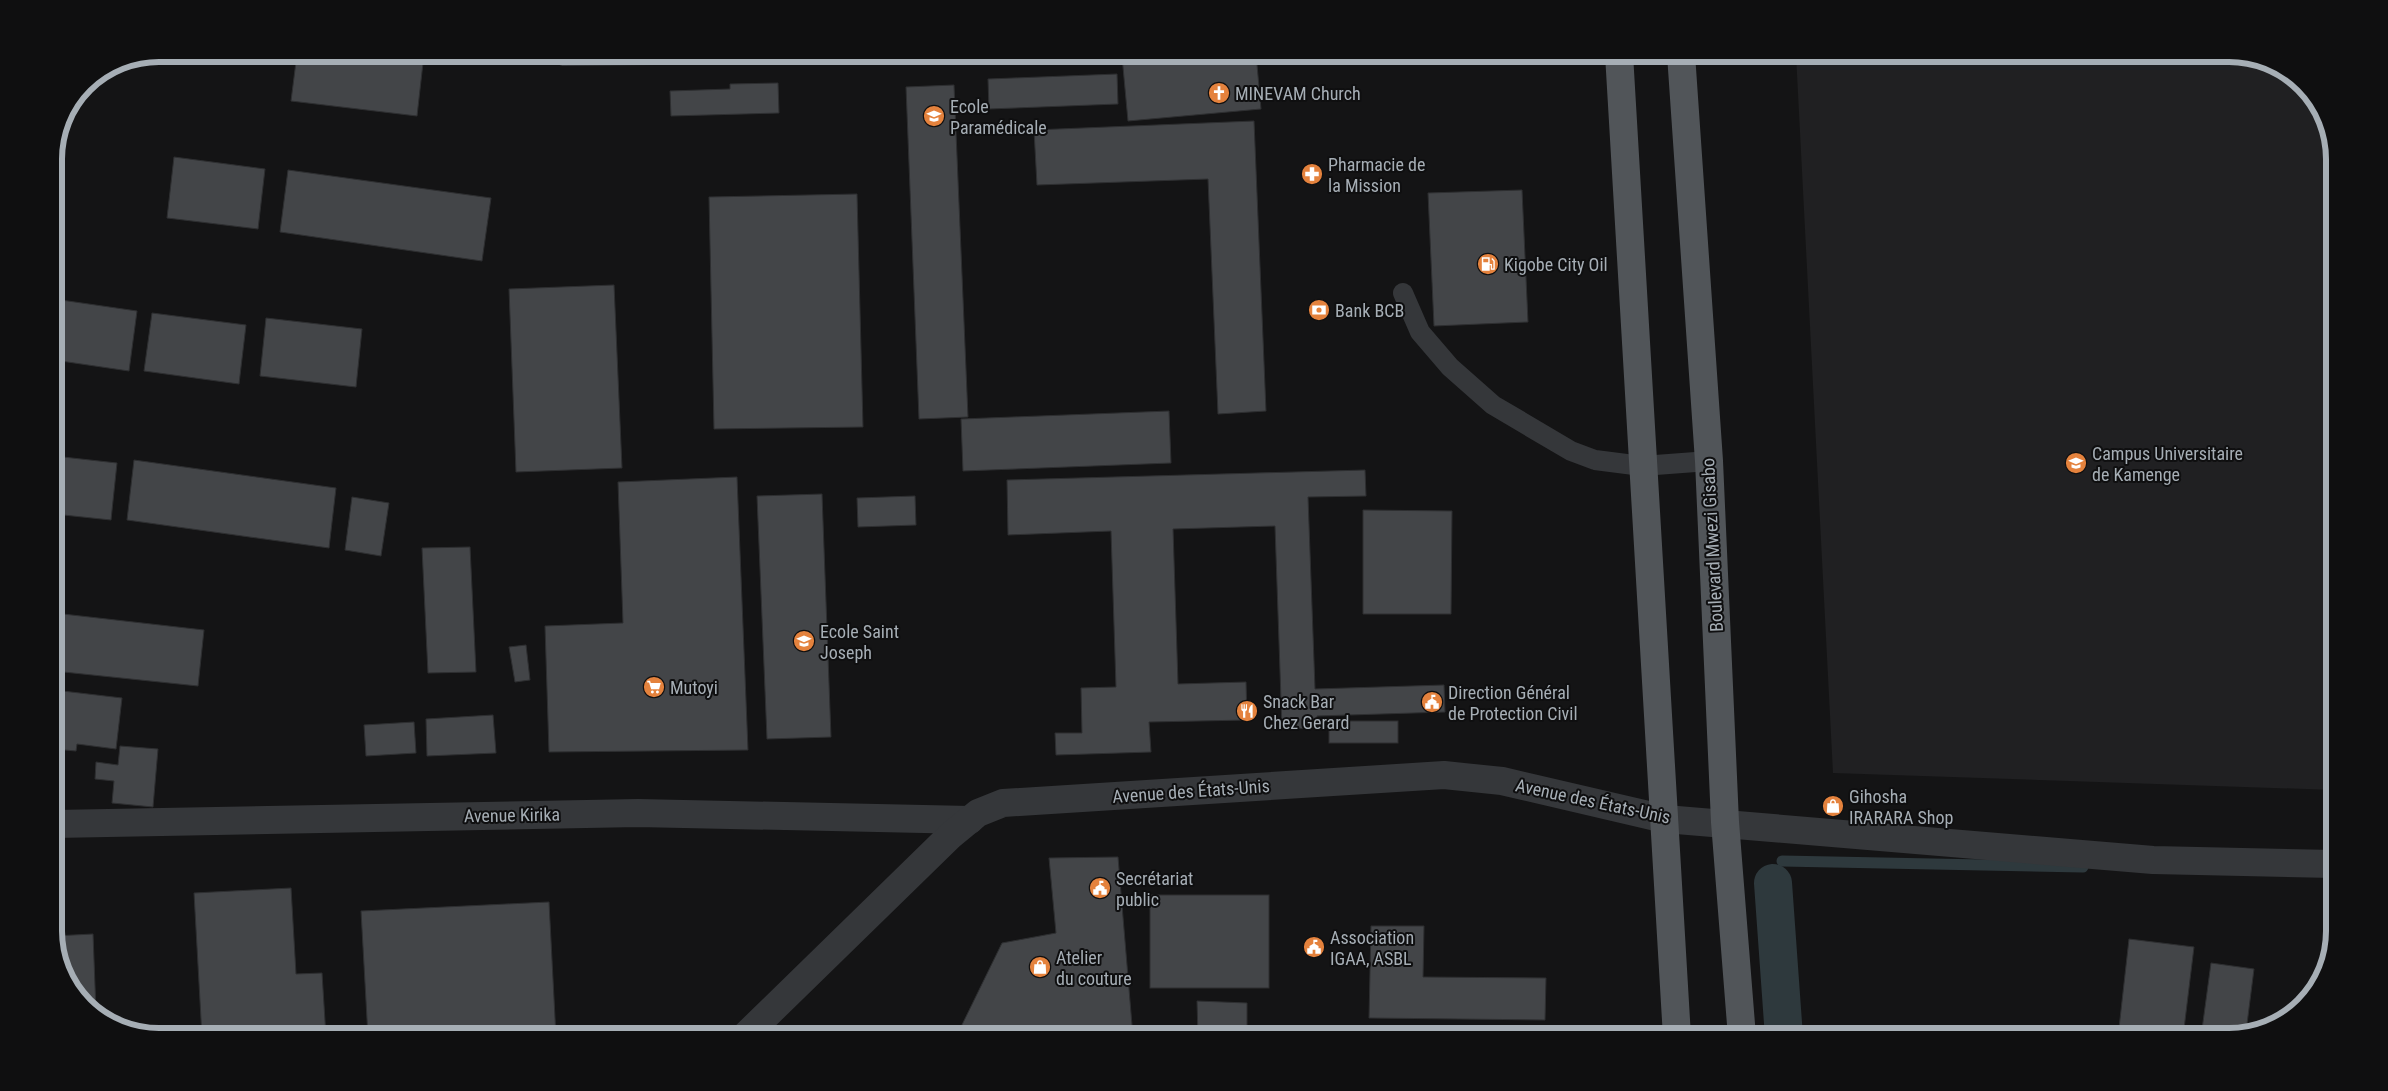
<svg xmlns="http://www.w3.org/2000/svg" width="2388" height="1091" font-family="'Roboto Condensed',sans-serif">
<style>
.built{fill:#202022}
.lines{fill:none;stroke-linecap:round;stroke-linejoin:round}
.stream{stroke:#2e393d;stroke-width:11}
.canal{stroke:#2e393d;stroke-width:38}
.building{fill:#434548;stroke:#2e2f31}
.path{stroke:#3b3e41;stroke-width:3;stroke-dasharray:2.5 4;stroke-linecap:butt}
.service{stroke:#35373a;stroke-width:20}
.minor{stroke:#35373a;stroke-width:28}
.tertiary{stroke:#35373a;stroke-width:28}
.primary{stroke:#515559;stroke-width:28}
.labels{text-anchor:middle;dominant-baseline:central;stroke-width:4;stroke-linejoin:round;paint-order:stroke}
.poi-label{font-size:18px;fill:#a6aeb5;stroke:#0f0f10;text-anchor:start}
.street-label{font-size:18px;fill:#a6aeb5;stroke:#0f0f10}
.rim{fill:none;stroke:#a6aeb5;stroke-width:6}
</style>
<rect width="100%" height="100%" fill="#141415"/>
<!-- built -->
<polygon class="built" points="1796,54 2229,54 2269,62 2316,100 2334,153 2334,790 1833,773"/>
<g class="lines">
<!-- stream -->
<polyline class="stream" points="1782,861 2083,867"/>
<!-- canal -->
<polyline class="canal" points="1773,883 1784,1037"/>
</g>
<!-- building -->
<g class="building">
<polygon points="297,54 424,54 417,116 291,101"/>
<polygon points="1146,54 1256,54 1261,109 1128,121 1122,56"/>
<polygon points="1117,74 1118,104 989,109 988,79"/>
<polygon points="778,83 779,113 671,116 670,91 730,89 730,84"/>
<polygon points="954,85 968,417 919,419 906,87"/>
<polygon points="1254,121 1266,411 1218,414 1208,179 1037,185 1034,130"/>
<polygon points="174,157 265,169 258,229 167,218"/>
<polygon points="288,170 491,198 482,261 280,232"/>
<polygon points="1522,190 1528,322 1434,326 1428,193"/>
<polygon points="857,194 863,427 714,429 709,197"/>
<polygon points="614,285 622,468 516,472 509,289"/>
<polygon points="54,299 137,311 129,371 54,360"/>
<polygon points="152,313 246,325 239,384 144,371"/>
<polygon points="266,318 362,329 356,387 260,376"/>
<polygon points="1169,411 1171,463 963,471 961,419"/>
<polygon points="54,456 117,463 111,520 54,514"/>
<polygon points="134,460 336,488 329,548 127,520"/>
<polygon points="1365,470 1366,496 1308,497 1315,689 1444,685 1445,712 1317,716 1317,728 1282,729 1275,526 1173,529 1178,684 1246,682 1247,720 1149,722 1151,752 1056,755 1055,733 1082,733 1081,688 1116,687 1111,531 1008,535 1007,480"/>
<polygon points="737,477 748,750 549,752 545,626 623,623 618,482"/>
<polygon points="822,494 831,737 767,739 757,496"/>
<polygon points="915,496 916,525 858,527 857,498"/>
<polygon points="352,497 389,503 381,556 345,550"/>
<polygon points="1363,510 1452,511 1451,614 1363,614"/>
<polygon points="470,547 476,672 428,673 422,548"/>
<polygon points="54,613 204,630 198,686 54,671"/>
<polygon points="526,645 530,680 515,682 509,647"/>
<polygon points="54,690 122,698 116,749 77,744 76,751 54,749"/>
<polygon points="493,715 496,753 427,756 426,719"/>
<rect x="1329" y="721" width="69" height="22"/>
<polygon points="414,722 416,753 366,756 364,725"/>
<polygon points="120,746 158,749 153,807 112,803 114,781 95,779 96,762 118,765"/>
<polygon points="1829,799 1841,804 1837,814 1825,809"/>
<polygon points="1118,857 1133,1037 956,1037 1002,943 1056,933 1049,858"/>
<polygon points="291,888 296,974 322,973 326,1037 202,1037 194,893"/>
<rect x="1150" y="895" width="119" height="93"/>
<polygon points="549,902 556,1037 368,1037 361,911"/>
<polygon points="1371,926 1424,926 1423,977 1546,978 1545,1020 1369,1018"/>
<polygon points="93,934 96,1012 75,996 54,939 54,936"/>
<polygon points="2129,939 2194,947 2183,1037 2118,1037"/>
<polygon points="2211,963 2254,969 2246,1032 2229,1037 2201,1037"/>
<polygon points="1197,1001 1247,1003 1247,1034 1303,1032 1303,1037 1198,1037"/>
</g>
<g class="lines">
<!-- path -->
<polyline class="path" points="2325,967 2327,968"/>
<!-- service -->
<g class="service">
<polyline points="558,54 564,56 747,54"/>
<polyline points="1403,293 1420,332 1450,367 1493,405 1571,451 1595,460 1642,466 1709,461"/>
</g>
<!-- minor -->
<polyline class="minor" points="54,824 638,813 970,820"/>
<!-- tertiary -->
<polyline class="tertiary" points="744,1037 950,836 978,813 1003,803 1444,775 1502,781 1665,819 2153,860 2334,864"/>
<!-- primary -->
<g class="primary">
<polyline points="1619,54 1677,1037"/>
<polyline points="1681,54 1709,461 1725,822 1742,1037"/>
</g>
</g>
<!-- icons -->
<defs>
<g id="church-disc" transform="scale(1.125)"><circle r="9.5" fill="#e4823d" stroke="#0f0f10"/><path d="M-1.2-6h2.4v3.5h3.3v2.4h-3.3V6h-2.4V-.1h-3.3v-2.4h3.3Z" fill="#fff"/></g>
<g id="university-disc" transform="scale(1.125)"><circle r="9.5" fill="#e4823d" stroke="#0f0f10"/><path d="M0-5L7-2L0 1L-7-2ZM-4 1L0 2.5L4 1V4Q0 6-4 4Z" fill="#fff"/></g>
<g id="pharmacy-disc" transform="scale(1.125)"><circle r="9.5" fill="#e4823d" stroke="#0f0f10"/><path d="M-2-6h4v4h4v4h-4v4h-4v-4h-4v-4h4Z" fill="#fff"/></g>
<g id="fuel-disc" transform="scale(1.125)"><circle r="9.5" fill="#e4823d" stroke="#0f0f10"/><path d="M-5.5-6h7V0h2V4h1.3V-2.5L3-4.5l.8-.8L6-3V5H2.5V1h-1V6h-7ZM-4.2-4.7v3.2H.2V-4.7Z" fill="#fff"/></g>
<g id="bank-disc" transform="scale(1.125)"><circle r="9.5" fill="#e4823d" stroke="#0f0f10"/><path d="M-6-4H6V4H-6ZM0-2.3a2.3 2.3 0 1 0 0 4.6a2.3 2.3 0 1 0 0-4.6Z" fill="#fff"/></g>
<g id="school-disc" transform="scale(1.125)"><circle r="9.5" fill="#e4823d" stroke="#0f0f10"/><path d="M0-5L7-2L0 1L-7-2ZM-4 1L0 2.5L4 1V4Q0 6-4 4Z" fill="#fff"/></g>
<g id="supermarket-disc" transform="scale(1.125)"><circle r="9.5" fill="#e4823d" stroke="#0f0f10"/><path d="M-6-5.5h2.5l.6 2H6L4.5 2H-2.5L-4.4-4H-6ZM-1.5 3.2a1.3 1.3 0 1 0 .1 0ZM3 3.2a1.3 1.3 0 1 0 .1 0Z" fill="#fff"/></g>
<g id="civic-disc" transform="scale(1.125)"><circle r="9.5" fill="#e4823d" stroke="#0f0f10"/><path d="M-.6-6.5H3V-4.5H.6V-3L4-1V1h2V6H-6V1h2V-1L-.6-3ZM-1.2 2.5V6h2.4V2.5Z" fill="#fff"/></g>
<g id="restaurant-disc" transform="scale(1.125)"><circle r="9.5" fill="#e4823d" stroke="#0f0f10"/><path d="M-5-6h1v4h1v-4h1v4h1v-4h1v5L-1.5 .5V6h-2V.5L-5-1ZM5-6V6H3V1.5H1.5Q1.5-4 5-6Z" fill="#fff"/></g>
<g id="shop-disc" transform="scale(1.125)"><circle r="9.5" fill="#e4823d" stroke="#0f0f10"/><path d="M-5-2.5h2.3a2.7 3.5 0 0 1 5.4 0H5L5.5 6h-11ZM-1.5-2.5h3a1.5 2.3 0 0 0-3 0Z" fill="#fff"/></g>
</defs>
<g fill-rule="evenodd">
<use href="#church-disc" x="1219" y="93"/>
<use href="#university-disc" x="934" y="116"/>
<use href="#pharmacy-disc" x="1312" y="174"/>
<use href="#fuel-disc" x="1488" y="264"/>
<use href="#bank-disc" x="1319" y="310"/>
<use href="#university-disc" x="2076" y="463"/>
<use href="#school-disc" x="804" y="641"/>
<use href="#supermarket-disc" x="654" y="687"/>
<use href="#civic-disc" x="1432" y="702"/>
<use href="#restaurant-disc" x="1247" y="711"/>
<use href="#shop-disc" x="1833" y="806"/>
<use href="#civic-disc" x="1100" y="888"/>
<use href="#civic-disc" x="1314" y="947"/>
<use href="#shop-disc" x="1040" y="967"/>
</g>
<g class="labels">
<!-- poi labels -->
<g class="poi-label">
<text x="1235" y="93">MINEVAM Church</text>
<text x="950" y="106">Ecole<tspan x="950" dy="21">Paramédicale</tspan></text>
<text x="1328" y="164">Pharmacie de<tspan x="1328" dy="21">la Mission</tspan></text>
<text x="1504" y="264">Kigobe City Oil</text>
<text x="1335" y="310">Bank BCB</text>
<text x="2092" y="453">Campus Universitaire<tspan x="2092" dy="21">de Kamenge</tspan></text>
<text x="820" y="631">Ecole Saint<tspan x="820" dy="21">Joseph</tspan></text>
<text x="670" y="687">Mutoyi</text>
<text x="1448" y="692">Direction Général<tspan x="1448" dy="21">de Protection Civil</tspan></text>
<text x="1263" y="701">Snack Bar<tspan x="1263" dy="21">Chez Gerard</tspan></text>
<text x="1849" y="796">Gihosha<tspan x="1849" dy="21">IRARARA Shop</tspan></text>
<text x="1116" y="878">Secrétariat<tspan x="1116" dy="21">public</tspan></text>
<text x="1330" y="937">Association<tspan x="1330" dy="21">IGAA, ASBL</tspan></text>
<text x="1056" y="957">Atelier<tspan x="1056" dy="21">du couture</tspan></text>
</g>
<!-- street labels -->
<g class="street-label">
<text transform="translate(1712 545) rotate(-93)">Boulevard Mwezi Gisabo</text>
<text transform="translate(1191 791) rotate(-4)">Avenue des États-Unis</text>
<text transform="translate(1593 801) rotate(12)">Avenue des États-Unis</text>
<text transform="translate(512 815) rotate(-1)">Avenue Kirika</text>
</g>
</g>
<!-- crop -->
<path d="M0 0H2388V1091H0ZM159 62H2229A97 97 0 0 1 2326 159V931A97 97 0 0 1 2229 1028H159A97 97 0 0 1 62 931V159A97 97 0 0 1 159 62Z" fill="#0f0f10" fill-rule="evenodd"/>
<path class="rim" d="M159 62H2229A97 97 0 0 1 2326 159V931A97 97 0 0 1 2229 1028H159A97 97 0 0 1 62 931V159A97 97 0 0 1 159 62Z"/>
</svg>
